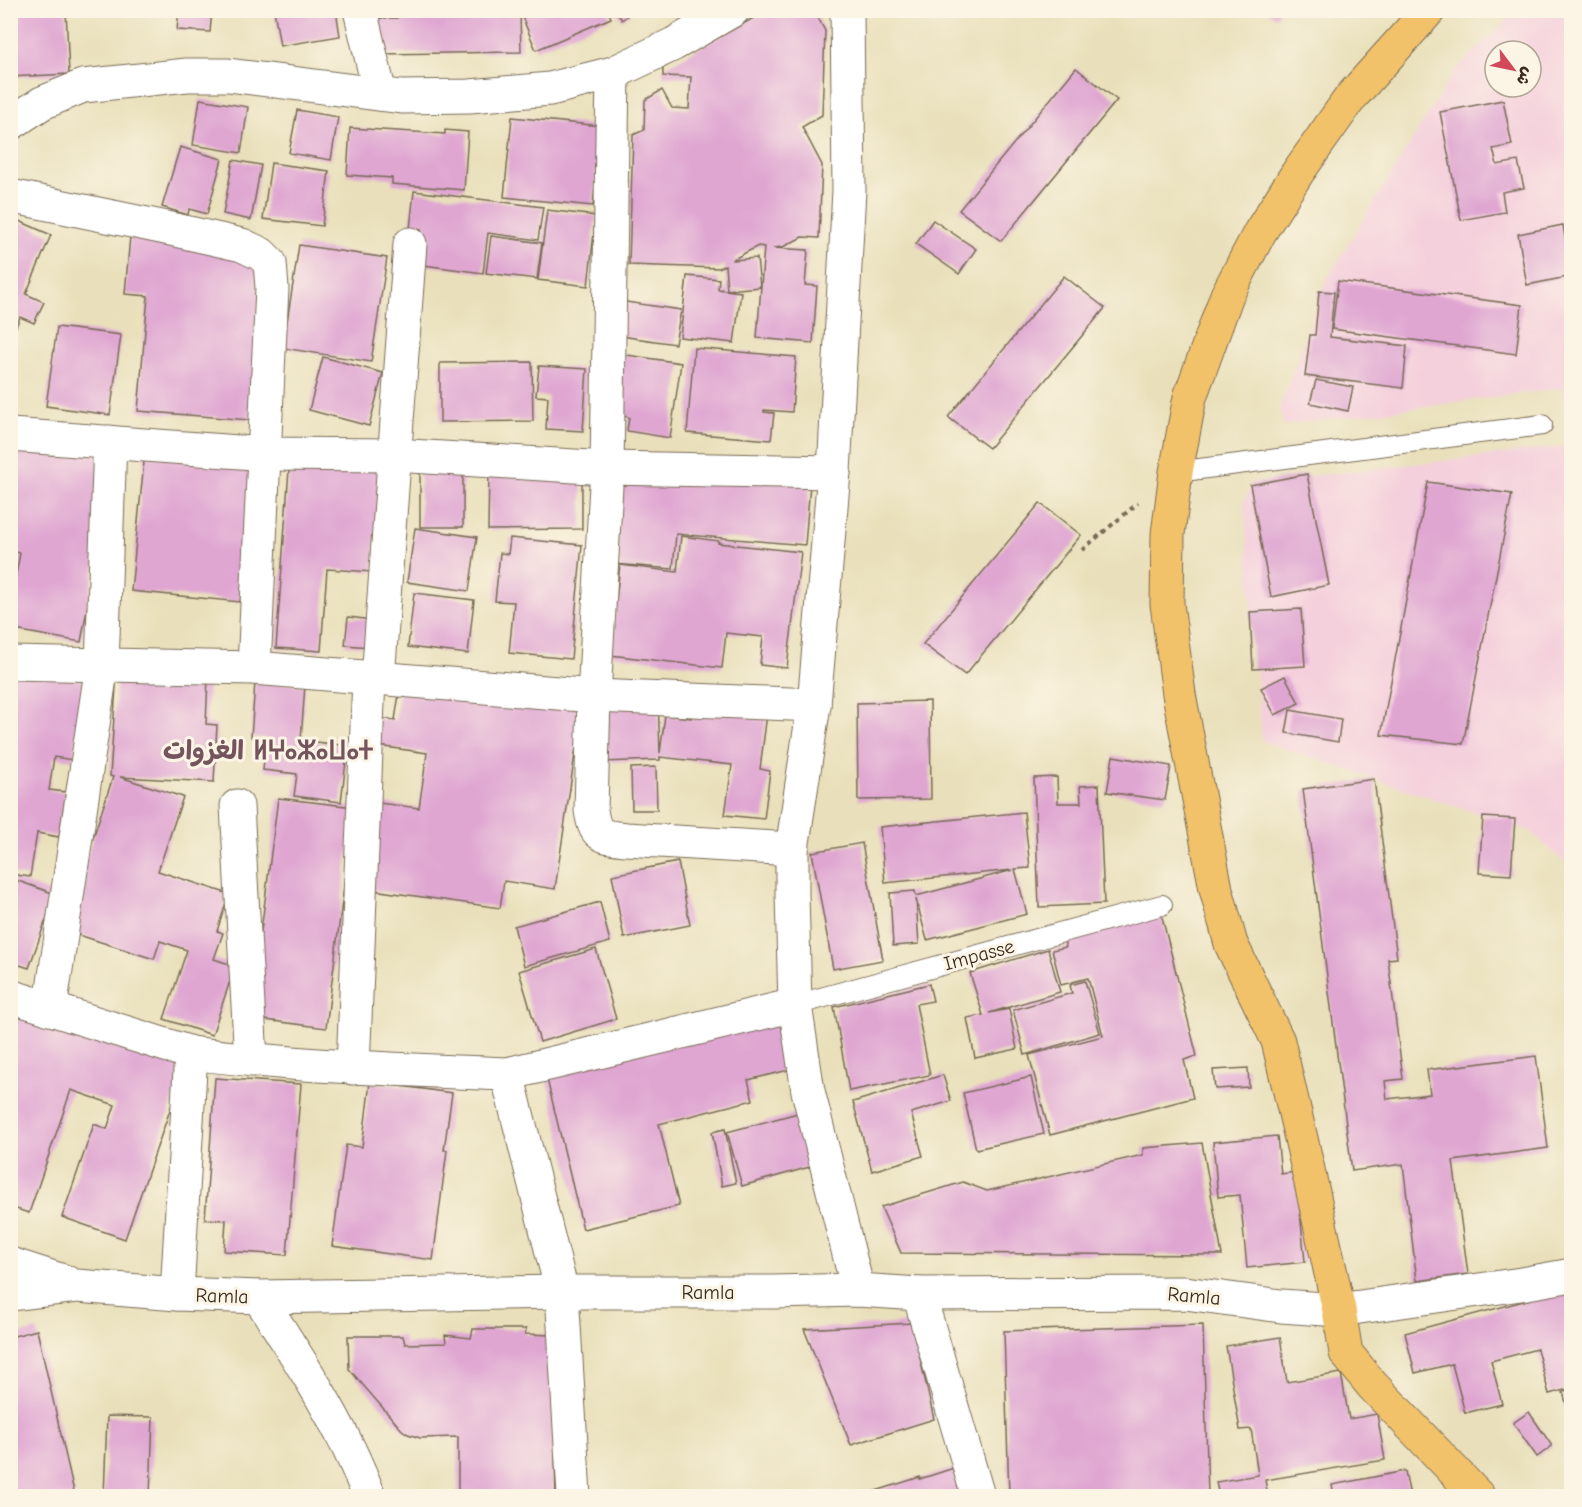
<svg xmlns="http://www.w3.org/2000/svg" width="1582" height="1507" font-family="'Comic Neue','Playpen Sans Arabic','Noto Sans Tifinagh',sans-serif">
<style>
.built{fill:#f4cfdc;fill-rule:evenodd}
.building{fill:#dfa6d2}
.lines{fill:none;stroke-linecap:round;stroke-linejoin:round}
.lane-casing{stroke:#786a55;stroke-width:22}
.street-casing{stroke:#786a55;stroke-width:35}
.primary-casing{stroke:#786a55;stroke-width:35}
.path{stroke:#786a55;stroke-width:4;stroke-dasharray:4.5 4.5;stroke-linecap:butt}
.lane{stroke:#fff;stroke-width:20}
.street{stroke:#fff;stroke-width:33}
.primary{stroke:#f2c26a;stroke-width:33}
.labels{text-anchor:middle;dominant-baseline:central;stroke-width:6;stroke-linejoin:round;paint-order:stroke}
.street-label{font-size:20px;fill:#3b2a1e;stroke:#fcf5e5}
.district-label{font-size:26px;font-weight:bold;fill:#74555d;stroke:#fcf5e5}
</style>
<rect width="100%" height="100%" fill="#fcf5e5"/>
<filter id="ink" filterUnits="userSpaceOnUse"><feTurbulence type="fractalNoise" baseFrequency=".0167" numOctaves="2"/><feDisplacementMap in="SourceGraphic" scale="12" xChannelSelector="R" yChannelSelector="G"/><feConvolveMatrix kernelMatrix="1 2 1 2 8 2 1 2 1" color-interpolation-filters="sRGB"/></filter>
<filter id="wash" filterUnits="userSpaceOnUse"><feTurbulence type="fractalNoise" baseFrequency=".008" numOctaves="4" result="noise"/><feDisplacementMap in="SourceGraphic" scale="24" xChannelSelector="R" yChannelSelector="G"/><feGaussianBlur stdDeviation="1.35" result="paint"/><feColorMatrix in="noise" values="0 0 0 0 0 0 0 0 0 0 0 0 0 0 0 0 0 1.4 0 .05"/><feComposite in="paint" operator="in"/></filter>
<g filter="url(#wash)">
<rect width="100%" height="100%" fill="#e9e0bb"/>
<!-- built -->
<g class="built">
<path d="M1516 11H1571V418L1568 416 1562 388 1284 425 1279 409 1327 279 1454 72ZM1495 51H1531V87H1495Z"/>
<polygon points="1571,446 1571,868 1530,831 1262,741 1244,502 1252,483"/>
</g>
<g id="blocks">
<!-- building -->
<g class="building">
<polygon points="10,10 66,10 69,74 10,77"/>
<polygon points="179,10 212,10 210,32 177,30"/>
<polygon points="274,10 336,10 340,36 280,46"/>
<polygon points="373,10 608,10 611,18 536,50 520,12 521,52 379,54 378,18 397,18 397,15 375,18"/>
<polygon points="615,10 634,10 622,20"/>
<polygon points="768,10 814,10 825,31 822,115 802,127 822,165 819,238 802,237 783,247 773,248 808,250 805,285 817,286 813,343 757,338 764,247 758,246 732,260 757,258 760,287 727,290 725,265 719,268 629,265 633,135 644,130 645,100 662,90 672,108 689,109 691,77 663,76 663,68"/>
<polygon points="1266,10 1281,10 1276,17"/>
<polygon points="1076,68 1117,100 1001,241 959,210"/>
<polygon points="200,99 248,107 241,153 193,145"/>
<polygon points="1503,100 1512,145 1493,149 1497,165 1518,161 1524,188 1502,192 1505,212 1461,220 1440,112"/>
<polygon points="297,110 338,117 331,160 289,153"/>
<polygon points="512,117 601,126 593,206 504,197"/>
<polygon points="350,128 445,134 445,130 468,132 464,190 392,184 392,178 347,175"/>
<polygon points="180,147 222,159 207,214 189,209 188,215 162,207"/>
<polygon points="233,160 261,165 251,220 223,214"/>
<polygon points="271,163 329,171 322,226 263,219"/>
<polygon points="414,191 543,207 538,240 488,233 483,273 416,264 421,230 410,229"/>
<polygon points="547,210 596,216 588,286 538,280"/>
<polygon points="10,217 51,235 26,294 44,302 34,323 20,317 11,339"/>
<polygon points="933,220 976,249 959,274 916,244"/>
<polygon points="1563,225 1572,276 1527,285 1518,234"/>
<polygon points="130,236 265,247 250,420 138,411 148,296 125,294"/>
<polygon points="491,236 542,243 537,279 486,273"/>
<polygon points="299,245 387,258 371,362 283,348"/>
<polygon points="687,276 719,279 718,289 741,292 734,343 680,337"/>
<polygon points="1064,276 1105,308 989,448 948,417"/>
<polygon points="1338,281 1522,305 1516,354 1332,329"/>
<polygon points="1319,291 1334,292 1330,337 1407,346 1403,388 1305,376 1310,335 1315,335"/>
<polygon points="626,302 681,310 675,344 621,336"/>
<polygon points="57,327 121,335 110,415 46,406"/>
<polygon points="694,348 796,357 792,412 764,410 764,412 774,413 771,440 687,433"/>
<polygon points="620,354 681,363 670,438 627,431 629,417 611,414"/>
<polygon points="323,357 383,373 369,426 309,410"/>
<polygon points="532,362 533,421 440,422 440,363"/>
<polygon points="539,366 587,369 583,431 546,429 548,397 536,396"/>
<polygon points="1316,380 1353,387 1348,411 1310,403"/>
<polygon points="146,442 255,453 240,602 131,591"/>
<polygon points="53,447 115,458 81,642 10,629 10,607 20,553 10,551 10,448 52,455"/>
<polygon points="290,456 381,462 373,572 327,569 321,651 276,648"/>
<rect x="420" y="464" width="43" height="63"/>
<polygon points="623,467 810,484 805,545 676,534 673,569 614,564"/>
<polygon points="489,469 582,469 582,529 488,530"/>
<polygon points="1307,474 1329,585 1271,597 1250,485"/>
<polygon points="1428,482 1512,494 1463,744 1381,735"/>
<polygon points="1040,503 1081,535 965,675 923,644"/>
<polygon points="415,528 477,537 469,591 407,582"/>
<polygon points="681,536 719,541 718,543 801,552 787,668 760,665 763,637 726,633 722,668 610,655 620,565 677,572"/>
<polygon points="510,538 582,545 571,659 509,653 514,602 495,601 500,553 508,554"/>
<polygon points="414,593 474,600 468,654 408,647"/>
<polygon points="1301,609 1305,666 1253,669 1250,612"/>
<polygon points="348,617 373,620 370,647 345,645"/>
<polygon points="10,668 86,681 73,760 54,757 49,790 66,792 59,837 37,833 30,877 10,874"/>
<polygon points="117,672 208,678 206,724 217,725 214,782 120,777 183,797 158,871 229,894 217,931 223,933 214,959 235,966 212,1035 164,1019 187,950 160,941 154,959 63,930 113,777 110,776"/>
<polygon points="1285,676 1299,703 1275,715 1261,688"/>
<polygon points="401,681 582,707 555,889 504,881 500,908 366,889 379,803 419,808 427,753 372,745 376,718 395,720"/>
<polygon points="255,682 305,685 301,740 348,746 341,802 294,796 297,774 263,770 266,738 251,737"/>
<polygon points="693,697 768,706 760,769 770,771 764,819 725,815 732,765 660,757 660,760 601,762 600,701 658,698 660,753 665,715 691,718"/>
<polygon points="930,701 931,799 858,800 857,703"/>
<polygon points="1290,710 1341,719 1338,742 1286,733"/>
<polygon points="1113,756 1171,766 1165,800 1107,792"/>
<polygon points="656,767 657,810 632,810 631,768"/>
<polygon points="1057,777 1058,803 1081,803 1080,786 1099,785 1104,904 1039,907 1034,778"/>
<polygon points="1374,779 1397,958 1388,959 1403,1079 1385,1081 1387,1099 1430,1094 1427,1070 1536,1056 1548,1148 1453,1161 1468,1274 1417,1281 1403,1164 1352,1171 1303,789"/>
<polygon points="278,798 354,807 326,1028 250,1018"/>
<polygon points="1024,812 1030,868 1015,869 1027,914 927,940 916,899 919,944 893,946 890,893 915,891 916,896 1013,870 885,883 880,827"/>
<polygon points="1483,817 1515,819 1511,875 1479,873"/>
<polygon points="862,843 883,960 833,969 812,852"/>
<polygon points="678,862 690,925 624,938 612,875"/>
<polygon points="10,878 55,894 29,968 10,962"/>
<polygon points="600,902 610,942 524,966 514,926"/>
<polygon points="1161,913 1197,1056 1184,1060 1193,1098 1050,1135 1029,1055 1103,1036 1088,978 1061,985 1052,950 1066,947 1063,939"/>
<polygon points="596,949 616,1019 540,1042 519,971"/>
<polygon points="1048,949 1060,992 989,1013 1009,1009 1017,1049 975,1058 967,1018 983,1015 970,973"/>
<polygon points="1085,981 1100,1033 1025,1055 1013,1010 1072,993 1070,985"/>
<polygon points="929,984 933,1001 916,1004 930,1075 849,1091 834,1007"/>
<polygon points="10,1006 187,1061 125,1239 62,1217 94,1124 107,1129 115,1105 71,1090 29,1213 10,1207"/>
<polygon points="785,1017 797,1068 748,1080 753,1100 659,1124 679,1206 583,1229 546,1075"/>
<polygon points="1248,1068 1249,1087 1215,1089 1213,1070"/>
<polygon points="943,1075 951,1101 911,1113 923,1156 872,1171 853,1102"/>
<polygon points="1031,1077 1044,1134 976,1149 963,1093"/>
<polygon points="215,1078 301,1084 287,1255 224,1251 226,1220 205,1219"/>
<polygon points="370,1082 452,1093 444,1150 447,1150 433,1260 332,1246 346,1145 362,1147"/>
<polygon points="809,1110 824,1163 742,1186 727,1132"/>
<polygon points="725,1129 736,1183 722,1186 712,1132"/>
<polygon points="1277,1136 1281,1174 1296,1172 1305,1262 1247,1268 1240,1195 1218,1197 1213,1142"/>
<polygon points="1202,1143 1222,1255 901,1253 881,1207 963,1182 987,1191 1143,1155 1143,1148"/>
<polygon points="1572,1288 1572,1388 1549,1394 1537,1349 1491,1361 1502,1404 1465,1413 1452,1364 1415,1373 1405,1333"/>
<polygon points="912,1323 934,1419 851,1445 804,1329"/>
<polygon points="1203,1325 1208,1496 1009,1496 1004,1331"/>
<polygon points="473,1329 526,1329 525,1334 552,1335 556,1496 458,1495 458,1437 420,1438 408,1434 402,1430 349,1369 348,1336 403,1336 405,1344 446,1343 445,1335 471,1338"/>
<polygon points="37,1330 75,1496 10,1496 10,1337"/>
<polygon points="1280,1337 1287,1382 1341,1373 1349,1419 1377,1414 1385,1460 1265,1480 1268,1496 1219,1496 1216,1482 1258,1475 1251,1429 1240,1430 1226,1346"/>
<polygon points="1572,1390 1572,1422 1571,1422 1563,1392"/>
<polygon points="1529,1412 1552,1446 1537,1457 1513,1423"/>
<polygon points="107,1416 153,1417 150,1496 104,1496"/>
<polygon points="957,1467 966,1496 860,1496 920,1477 920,1479"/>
<polygon points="1405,1471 1410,1496 1334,1496 1332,1485"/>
<polygon points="1331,1492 1332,1496 1313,1496 1313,1495"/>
</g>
</g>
</g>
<g filter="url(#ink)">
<use href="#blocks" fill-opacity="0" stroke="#786a55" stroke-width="1.5"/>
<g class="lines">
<!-- lane casing -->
<g class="lane-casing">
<g id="lane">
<polyline points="1176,472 1542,425"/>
<polyline points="795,1005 1162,905"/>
</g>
</g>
<!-- street casing -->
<g class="street-casing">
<g id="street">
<polyline points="360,10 380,94"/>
<polyline points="847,10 849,190 834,472 814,705 792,849 792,894 795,1005 808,1091 858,1290"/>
<path d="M613 73 607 468 594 696 591 810C595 837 601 836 626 839L792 849"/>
<polyline points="10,124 42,103 83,86 187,75 228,75 402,97 470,96 550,89 613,73 674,44 733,10"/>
<polyline points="10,196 171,229 242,245 261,254 270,263 272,288 254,668"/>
<polyline points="10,435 266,454 394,455 607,468 834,472"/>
<polyline points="10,663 254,668 594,696 814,705"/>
<polyline points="378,679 410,244"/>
<polyline points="237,806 251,1060"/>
<polyline points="10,996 191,1053 177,1294"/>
<polyline points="50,1009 102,665 110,442"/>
<path d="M191 1053C296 1066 402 1070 507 1074"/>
<polyline points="353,1068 369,678"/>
<polyline points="10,1264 66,1282"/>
<polyline points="10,1294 77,1286 177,1294 259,1297 562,1292 773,1292 858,1290 919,1294 1185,1293 1281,1306 1339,1310 1521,1284 1572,1275"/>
<polyline points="919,1294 978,1496"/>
<path d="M259 1297C300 1361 343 1425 369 1496"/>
<polyline points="574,1496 562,1292 507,1074 795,1005"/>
</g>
</g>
<!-- primary casing -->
<g class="primary-casing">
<polyline id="primary" points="1429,10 1351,97 1298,172 1260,232 1227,295 1190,397 1176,472 1168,534 1167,604 1179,694 1216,889 1231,944 1278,1041 1303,1147 1339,1310 1346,1353 1372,1385 1478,1496"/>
</g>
<!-- path -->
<polyline class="path" points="1082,550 1138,503"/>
<!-- lane -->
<use href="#lane" class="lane"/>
<!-- street -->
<use href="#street" class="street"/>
<!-- primary -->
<use href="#primary" class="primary"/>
</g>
</g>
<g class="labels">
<!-- street labels -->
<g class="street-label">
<text transform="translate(979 955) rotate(-15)">Impasse</text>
<text x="708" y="1292">Ramla</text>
<text transform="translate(222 1296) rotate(2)">Ramla</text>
<text transform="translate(1194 1296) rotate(5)">Ramla</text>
</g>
<!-- district labels -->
<g class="district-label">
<text x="268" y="751">الغزوات ⵍⵖⴰⵣⴰⵡⴰⵜ</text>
</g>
</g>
<!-- margin -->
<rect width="1582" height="1507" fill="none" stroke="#fcf5e5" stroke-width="36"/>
<!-- north arrow -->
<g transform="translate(1513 69) rotate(122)"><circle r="28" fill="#fcf5e5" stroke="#afa495" stroke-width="1.5"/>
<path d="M0-4.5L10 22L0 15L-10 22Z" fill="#d1495b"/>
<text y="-9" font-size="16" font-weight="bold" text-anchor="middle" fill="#3b2a1e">ش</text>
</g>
</svg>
